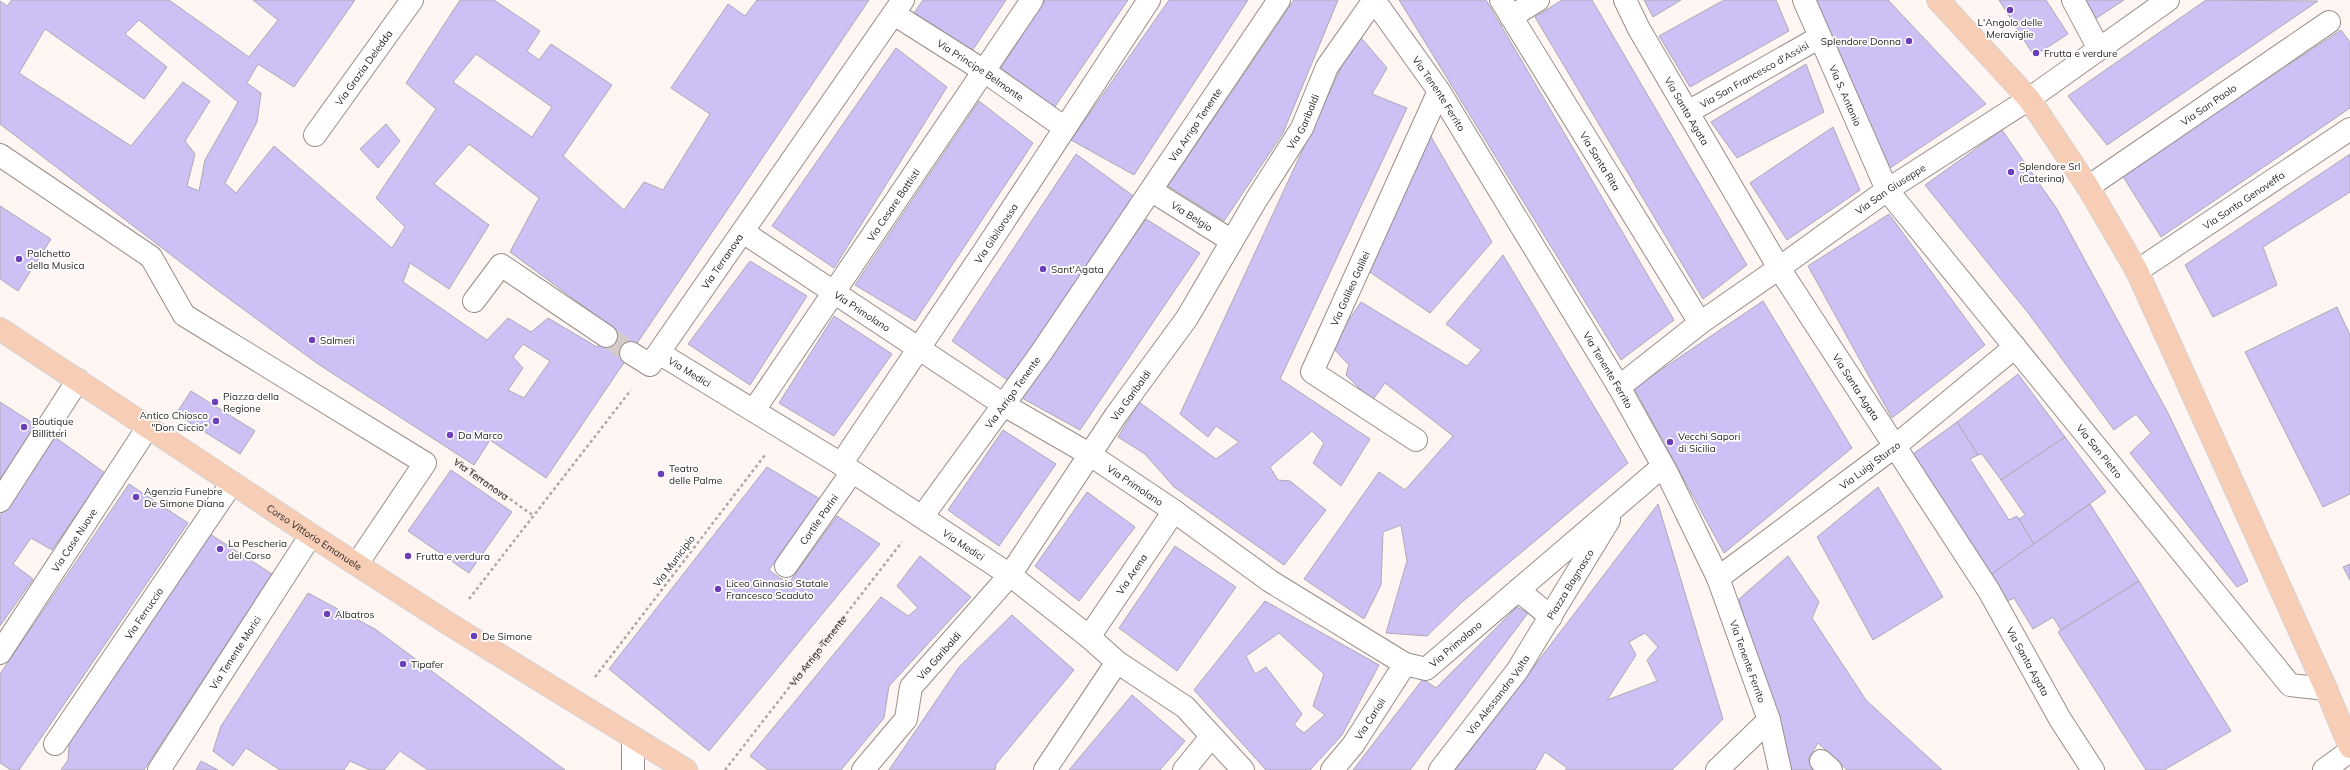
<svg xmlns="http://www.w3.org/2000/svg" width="2350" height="770" font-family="Mulish,sans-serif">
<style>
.building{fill:#cdc0f4;stroke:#acaab3;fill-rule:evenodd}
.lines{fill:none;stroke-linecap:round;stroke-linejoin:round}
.minor-tunnel{stroke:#d4ccca;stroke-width:22;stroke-dasharray:22 11;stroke-linecap:butt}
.minor-casing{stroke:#978d89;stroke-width:24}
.major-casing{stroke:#d4d3d3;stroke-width:24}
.path{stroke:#aea7a4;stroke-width:2.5;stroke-dasharray:3 3;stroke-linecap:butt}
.minor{stroke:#fff;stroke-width:22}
.major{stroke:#f8cdb5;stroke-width:22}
.poi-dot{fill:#6a3fb7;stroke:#fff;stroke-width:1.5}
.labels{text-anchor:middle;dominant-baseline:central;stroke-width:3.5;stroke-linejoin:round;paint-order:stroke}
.poi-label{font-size:10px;fill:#292524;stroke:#fff;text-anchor:start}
.street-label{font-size:10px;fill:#292524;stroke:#fff}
</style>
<rect width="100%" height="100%" fill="#fff6f3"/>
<!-- building -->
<g class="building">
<path d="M12 0H169L249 57 278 20 253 0H355L294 87 258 64 247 83 261 93 257 122 225 183 236 193 274 146 392 248 405 227 376 198 436 109 406 83 460 0H494L540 31 527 51 539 60 551 44 612 85 563 156 624 210 644 182 663 190 710 114 671 88 728 4 745 16 757 0H869L546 478 490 440 474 465 318 364 213 287 0 124V1L7 6ZM139 20 238 102 205 160 199 191 187 186 195 154 185 141 210 101 183 82 131 146 19 73 45 29 144 99 167 67 125 34ZM476 54 552 107 532 137 453 82ZM469 144 539 198 510 252 613 328 597 347 548 318 531 332 508 318 487 340 403 282 410 263 449 289 489 225 434 184ZM523 344 550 361 524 398 508 390 523 368 513 357Z"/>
<polygon points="923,0 1006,0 972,51 914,13"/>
<polygon points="1045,0 1128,0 1054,108 1001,68"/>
<polygon points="1169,0 1248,0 1134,175 1071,140"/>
<polygon points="1294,0 1338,0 1283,133 1224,221 1168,186"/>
<polygon points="1399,0 1486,0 1674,320 1621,360"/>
<polygon points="1562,0 1592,0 1747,265 1703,299 1535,17"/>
<polygon points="1644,0 1681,0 1653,17"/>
<polygon points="1724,0 1776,0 1789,31 1690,87 1659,36"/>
<polygon points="1814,0 1888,0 1986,104 1890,168"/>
<polygon points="1999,0 2046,0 2068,34 2034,56"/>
<polygon points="2081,0 2124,0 2092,21"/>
<polygon points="2206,0 2318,1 2107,145 2068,96"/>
<polygon points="2341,30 2350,42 2350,108 2161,237 2122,175"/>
<polygon points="1357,33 1387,68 1372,94 1407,108 1280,379 1370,439 1341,486 1313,463 1324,443 1312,431 1270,467 1278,480 1290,481 1326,510 1284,565 1174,487 1145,454 1118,437 1139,402 1216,459 1239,442 1216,426 1208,437 1180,414"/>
<polygon points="896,48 947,87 834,268 772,226"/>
<polygon points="1806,64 1824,112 1737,158 1711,122"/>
<polygon points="979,101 1033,143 915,321 855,285"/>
<polygon points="386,124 400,141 378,168 360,149"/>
<polygon points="1833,127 1860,190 1787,240 1750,183"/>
<polygon points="2002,130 2057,209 2168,413 2248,581 2237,587 2130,453 2151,433 2136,414 2114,430 2029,314 1925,185"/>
<polygon points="1430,135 1492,242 1430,313 1364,268"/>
<polygon points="1076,154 1136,198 1009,381 952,341"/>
<polygon points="2350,154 2350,192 2263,247 2277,285 2213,317 2185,265"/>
<polygon points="0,206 51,239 18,291 0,279"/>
<polygon points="1889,214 1985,345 1892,418 1808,266"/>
<polygon points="1146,219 1200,253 1080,430 1020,397"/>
<polygon points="1503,255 1628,463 1461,603 1427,636 1386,633 1407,561 1401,525 1383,532 1381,585 1364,619 1304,579 1379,472 1405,490 1453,436 1385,383 1372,401 1346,375 1349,365 1331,346 1361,302 1467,366 1481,350 1446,324"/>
<polygon points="750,261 807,296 750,385 688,344"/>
<polygon points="1763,301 1852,448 1724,553 1634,388"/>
<polygon points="2337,307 2350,335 2350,494 2323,507 2245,352"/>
<polygon points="834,316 892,354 834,436 779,403"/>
<polygon points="2018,374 2065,437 2001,480 1982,454 1978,455 1957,422"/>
<polygon points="191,391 255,431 240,454 176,414"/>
<polygon points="0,402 39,427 0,485"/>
<polygon points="1957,422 1978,455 1970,459 2009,520 2017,516 2034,544 1986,578 1906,459"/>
<polygon points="1003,430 1056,464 999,546 948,510"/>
<polygon points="52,435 105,473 52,550 31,538 13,564 33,579 0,626 0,516"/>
<polygon points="2065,437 2106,492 2034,544 2019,519 2025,515 2001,480"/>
<polygon points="767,467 820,499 769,570 788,584 837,516 880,544 709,751 609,669"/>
<polygon points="451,470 512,512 469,573 408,531"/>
<polygon points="129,484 188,523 19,770 11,770 0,763 0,674"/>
<polygon points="1878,487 1943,597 1873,640 1817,537"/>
<polygon points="1087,492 1135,527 1079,601 1035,566"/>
<path d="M1658 504 1723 719 1672 770H1565L1567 768 1545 752 1535 770H1455ZM1645 633 1658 647 1647 660 1657 681 1607 700 1636 655 1629 642Z"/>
<polygon points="2090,504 2139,581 2061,630 2053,617 2033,629 2014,598 2003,603 1986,578"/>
<polygon points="210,534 272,574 144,770 61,770 68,760 70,735"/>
<polygon points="1175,546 1236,587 1177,671 1119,628"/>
<polygon points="920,556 971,597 889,686 884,718 841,770 768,770 750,756 881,597 908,616 918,608 897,586"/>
<polygon points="1788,556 1819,602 1812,618 1866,700 1942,770 1847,770 1818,743 1808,759 1817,770 1789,770 1739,599"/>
<polygon points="2350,564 2350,580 2343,567"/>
<polygon points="2139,581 2231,731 2164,770 2146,770 2058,632"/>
<polygon points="308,593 375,629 565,770 428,770 400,751 384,770 370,770 350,761 344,770 280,770 246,748 233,766 213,751 221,726"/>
<path d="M1265 601 1379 665 1342 735 1310 770H1266L1194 690ZM1279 633 1324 674 1313 706 1325 715 1304 733 1294 725 1302 714 1266 667 1255 674 1246 656Z"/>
<polygon points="1517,607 1528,613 1410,770 1353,770 1423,679 1436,688"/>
<polygon points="1012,615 1074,670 996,764 995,770 889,770 959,667"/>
<polygon points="1132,695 1185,741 1160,770 1069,770"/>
<polygon points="201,761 218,770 196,770"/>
</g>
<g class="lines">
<!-- minor-tunnel -->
<polyline class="minor-tunnel" points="606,336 631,353"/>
<!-- minor casing -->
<g class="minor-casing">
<g id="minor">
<path id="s3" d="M1374 0 1439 91 1619 387 1667 473 1718 578 1769 720 1780 770"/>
<path id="s4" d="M1501 0 1700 323"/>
<path id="s5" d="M1625 0 1639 29 1779 268 1989 591 2060 719 2093 770"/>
<path id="s6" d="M1804 0 1887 190 2290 685 2326 689"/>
<polyline points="2073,0 2099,49"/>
<path id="s7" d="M894 14 984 71 1065 128"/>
<polyline points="1511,17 1538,0"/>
<path id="s8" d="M1688 112 1820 37"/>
<path id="s9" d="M315 135 412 0"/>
<polyline points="0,155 151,257 184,315 425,463 357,564"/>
<path id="s10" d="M2088 187 2329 22"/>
<path id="s11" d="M1152 191 1232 241"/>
<path id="s12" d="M743 232 1004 405 1089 454 1174 511 1270 581 1405 664 1426 669 1663 466"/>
<path id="s13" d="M2137 271 2350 129"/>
<polyline points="474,301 501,265 606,336"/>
<path id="s14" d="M631 353 650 365 903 0"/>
<path id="s15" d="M659 353 841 464 1010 575 1089 637 1117 662 1185 707 1243 770"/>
<path id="s16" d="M1619 387 1700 323 1779 268 1887 190 2029 99 2168 0"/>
<path id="s17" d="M754 410 1032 0"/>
<path id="s18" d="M1416 440 1312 372 1439 91"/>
<path id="s19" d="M841 464 987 247 1149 0"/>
<polyline points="0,501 78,380"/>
<path id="s20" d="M922 517 1041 353 1279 0"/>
<path id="s21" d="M786 566 852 472"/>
<path id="s22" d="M1718 578 1894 447 2015 347"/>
<polyline points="1518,590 1551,617"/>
<path id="s23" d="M1089 637 1174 511"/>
<path id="s24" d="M0 653 148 427"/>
<polyline points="633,739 633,770"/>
<path id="s25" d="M55 744 232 483"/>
<polyline points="1821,761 1831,770"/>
<path id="s26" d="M159 770 311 535"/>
<path id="s27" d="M863 770 906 719 911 687 1010 575 1116 415 1187 318 1256 200 1302 128 1327 67 1374 0"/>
<polyline points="1045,770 1117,662"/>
<polyline points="1184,770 1211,737"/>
<path id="s28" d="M1332 770 1353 745 1405 664"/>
<path id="s29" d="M1440 770 1517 671 1609 520"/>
<polyline points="1717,770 1769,720"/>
<polyline points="2324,770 2350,751"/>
</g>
</g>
<!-- major casing -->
<g class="major-casing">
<g id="major">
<polyline points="1938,0 2029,99 2088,187 2137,271 2326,689 2350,747"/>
<path id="s30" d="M0 329 311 535 449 624 686 770"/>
</g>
</g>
<!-- path -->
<g class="path">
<path id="s1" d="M456 461 534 516"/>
<polyline points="469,599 631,390"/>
<polyline points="595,677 765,455"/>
<path id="s2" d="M725 770 902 542"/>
</g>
<!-- minor -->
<use href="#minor" class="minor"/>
<!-- major -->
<use href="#major" class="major"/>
</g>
<!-- markers -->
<g class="poi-dot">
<circle cx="2010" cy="10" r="4"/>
<circle cx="1909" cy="41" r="4"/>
<circle cx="2036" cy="53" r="4"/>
<circle cx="2011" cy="172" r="4"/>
<circle cx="19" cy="259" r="4"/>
<circle cx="1043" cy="269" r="4"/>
<circle cx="312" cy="340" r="4"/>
<circle cx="215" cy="402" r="4"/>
<circle cx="216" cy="421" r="4"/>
<circle cx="24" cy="427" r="4"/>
<circle cx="450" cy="435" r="4"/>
<circle cx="1670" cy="442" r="4"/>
<circle cx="661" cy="474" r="4"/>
<circle cx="136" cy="497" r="4"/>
<circle cx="220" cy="549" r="4"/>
<circle cx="408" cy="556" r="4"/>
<circle cx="718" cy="589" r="4"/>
<circle cx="327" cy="614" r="4"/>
<circle cx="474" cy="636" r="4"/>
<circle cx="403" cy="664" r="4"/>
</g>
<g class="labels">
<!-- poi labels -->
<g class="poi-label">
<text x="2010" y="22" text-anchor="middle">L'Angolo delle<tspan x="2010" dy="12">Meraviglie</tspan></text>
<text x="1901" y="41" text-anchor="end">Splendore Donna</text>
<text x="2044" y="53">Frutta e verdure</text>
<text x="2019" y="166">Splendore Srl<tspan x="2019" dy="12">(Caterina)</tspan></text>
<text x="27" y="253">Palchetto<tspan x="27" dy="12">della Musica</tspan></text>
<text x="1051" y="269">Sant'Agata</text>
<text x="320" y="340">Salmeri</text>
<text x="223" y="396">Piazza della<tspan x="223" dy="12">Regione</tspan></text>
<text x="208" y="415" text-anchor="end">Antico Chiosco<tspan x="208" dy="12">"Don Ciccio"</tspan></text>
<text x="32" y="421">Boutique<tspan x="32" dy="12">Billitteri</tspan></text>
<text x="458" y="435">Da Marco</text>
<text x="1678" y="436">Vecchi Sapori<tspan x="1678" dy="12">di Sicilia</tspan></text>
<text x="669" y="468">Teatro<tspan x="669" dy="12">delle Palme</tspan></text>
<text x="144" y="491">Agenzia Funebre<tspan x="144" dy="12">De Simone Diana</tspan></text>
<text x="228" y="543">La Pescheria<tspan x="228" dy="12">del Corso</tspan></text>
<text x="416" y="556">Frutta e verdura</text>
<text x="726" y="583">Liceo Ginnasio Statale<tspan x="726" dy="12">Francesco Scaduto</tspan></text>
<text x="335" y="614">Albatros</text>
<text x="482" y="636">De Simone</text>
<text x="411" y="664">Tipafer</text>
</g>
<!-- street labels -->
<g class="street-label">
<text stroke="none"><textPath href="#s9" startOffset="83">Via Grazia Deledda</textPath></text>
<text stroke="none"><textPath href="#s7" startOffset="103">Via Principe Belmonte</textPath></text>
<text stroke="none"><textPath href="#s8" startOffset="76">Via San Francesco d'Assisi</textPath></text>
<text stroke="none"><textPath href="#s3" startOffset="114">Via Tenente Ferrito</textPath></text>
<text stroke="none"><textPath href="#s6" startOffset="104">Via S. Antonio</textPath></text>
<text stroke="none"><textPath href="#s10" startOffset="146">Via San Paolo</textPath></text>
<text stroke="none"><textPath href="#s5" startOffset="127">Via Santa Agata</textPath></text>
<text stroke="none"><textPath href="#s27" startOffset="789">Via Garibaldi</textPath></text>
<text stroke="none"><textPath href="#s20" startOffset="478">Via Arrigo Tenente</textPath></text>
<text stroke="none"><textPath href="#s4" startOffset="189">Via Santa Rita</textPath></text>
<text stroke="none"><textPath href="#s16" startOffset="336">Via San Giuseppe</textPath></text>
<text stroke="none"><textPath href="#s13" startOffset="128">Via Santa Genoveffa</textPath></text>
<text stroke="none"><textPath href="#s17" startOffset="248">Via Cesare Battisti</textPath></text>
<text stroke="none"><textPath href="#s11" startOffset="47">Via Belgio</textPath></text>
<text stroke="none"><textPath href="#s19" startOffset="278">Via Gibilorossa</textPath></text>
<text stroke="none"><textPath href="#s14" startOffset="149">Via Terranova</textPath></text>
<text stroke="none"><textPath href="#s18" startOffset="216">Via Galileo Galilei</textPath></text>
<text stroke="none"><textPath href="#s12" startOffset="143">Via Primolano</textPath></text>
<text stroke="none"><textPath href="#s3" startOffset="438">Via Tenente Ferrito</textPath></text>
<text stroke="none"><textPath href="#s15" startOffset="36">Via Medici</textPath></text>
<text stroke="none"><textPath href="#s5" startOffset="451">Via Santa Agata</textPath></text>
<text stroke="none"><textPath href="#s20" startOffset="154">Via Arrigo Tenente</textPath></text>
<text stroke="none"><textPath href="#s27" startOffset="465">Via Garibaldi</textPath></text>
<text stroke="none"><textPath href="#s6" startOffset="544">Via San Pietro</textPath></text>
<text stroke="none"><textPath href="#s22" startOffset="189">Via Luigi Sturzo</textPath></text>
<text stroke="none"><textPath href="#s1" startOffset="31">Via Terranova</textPath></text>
<text stroke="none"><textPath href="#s12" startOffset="467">Via Primolano</textPath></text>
<text stroke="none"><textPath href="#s21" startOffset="57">Cortile Parini</textPath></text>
<text stroke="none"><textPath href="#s30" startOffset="377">Corso Vittorio Emanuele</textPath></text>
<text stroke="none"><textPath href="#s24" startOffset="135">Via Case Nuove</textPath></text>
<text stroke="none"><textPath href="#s15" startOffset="360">Via Medici</textPath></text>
<text transform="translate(674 561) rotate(-53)">Via Municipio</text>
<text stroke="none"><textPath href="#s23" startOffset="76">Via Arena</textPath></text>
<text stroke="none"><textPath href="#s29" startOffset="227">Piazza Bagnasco</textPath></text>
<text stroke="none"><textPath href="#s25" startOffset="158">Via Ferruccio</textPath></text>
<text stroke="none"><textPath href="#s12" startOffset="851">Via Primolano</textPath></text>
<text stroke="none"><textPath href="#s2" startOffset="151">Via Arrigo Tenente</textPath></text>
<text stroke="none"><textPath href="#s26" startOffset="140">Via Tenente Morici</textPath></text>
<text stroke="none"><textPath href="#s27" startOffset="141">Via Garibaldi</textPath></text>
<text stroke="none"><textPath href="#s3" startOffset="762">Via Tenente Ferrito</textPath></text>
<text stroke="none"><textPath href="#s5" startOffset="775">Via Santa Agata</textPath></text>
<text stroke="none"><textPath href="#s29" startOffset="95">Via Alessandro Volta</textPath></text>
<text stroke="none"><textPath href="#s28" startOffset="64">Via Carioli</textPath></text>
</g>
</g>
</svg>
